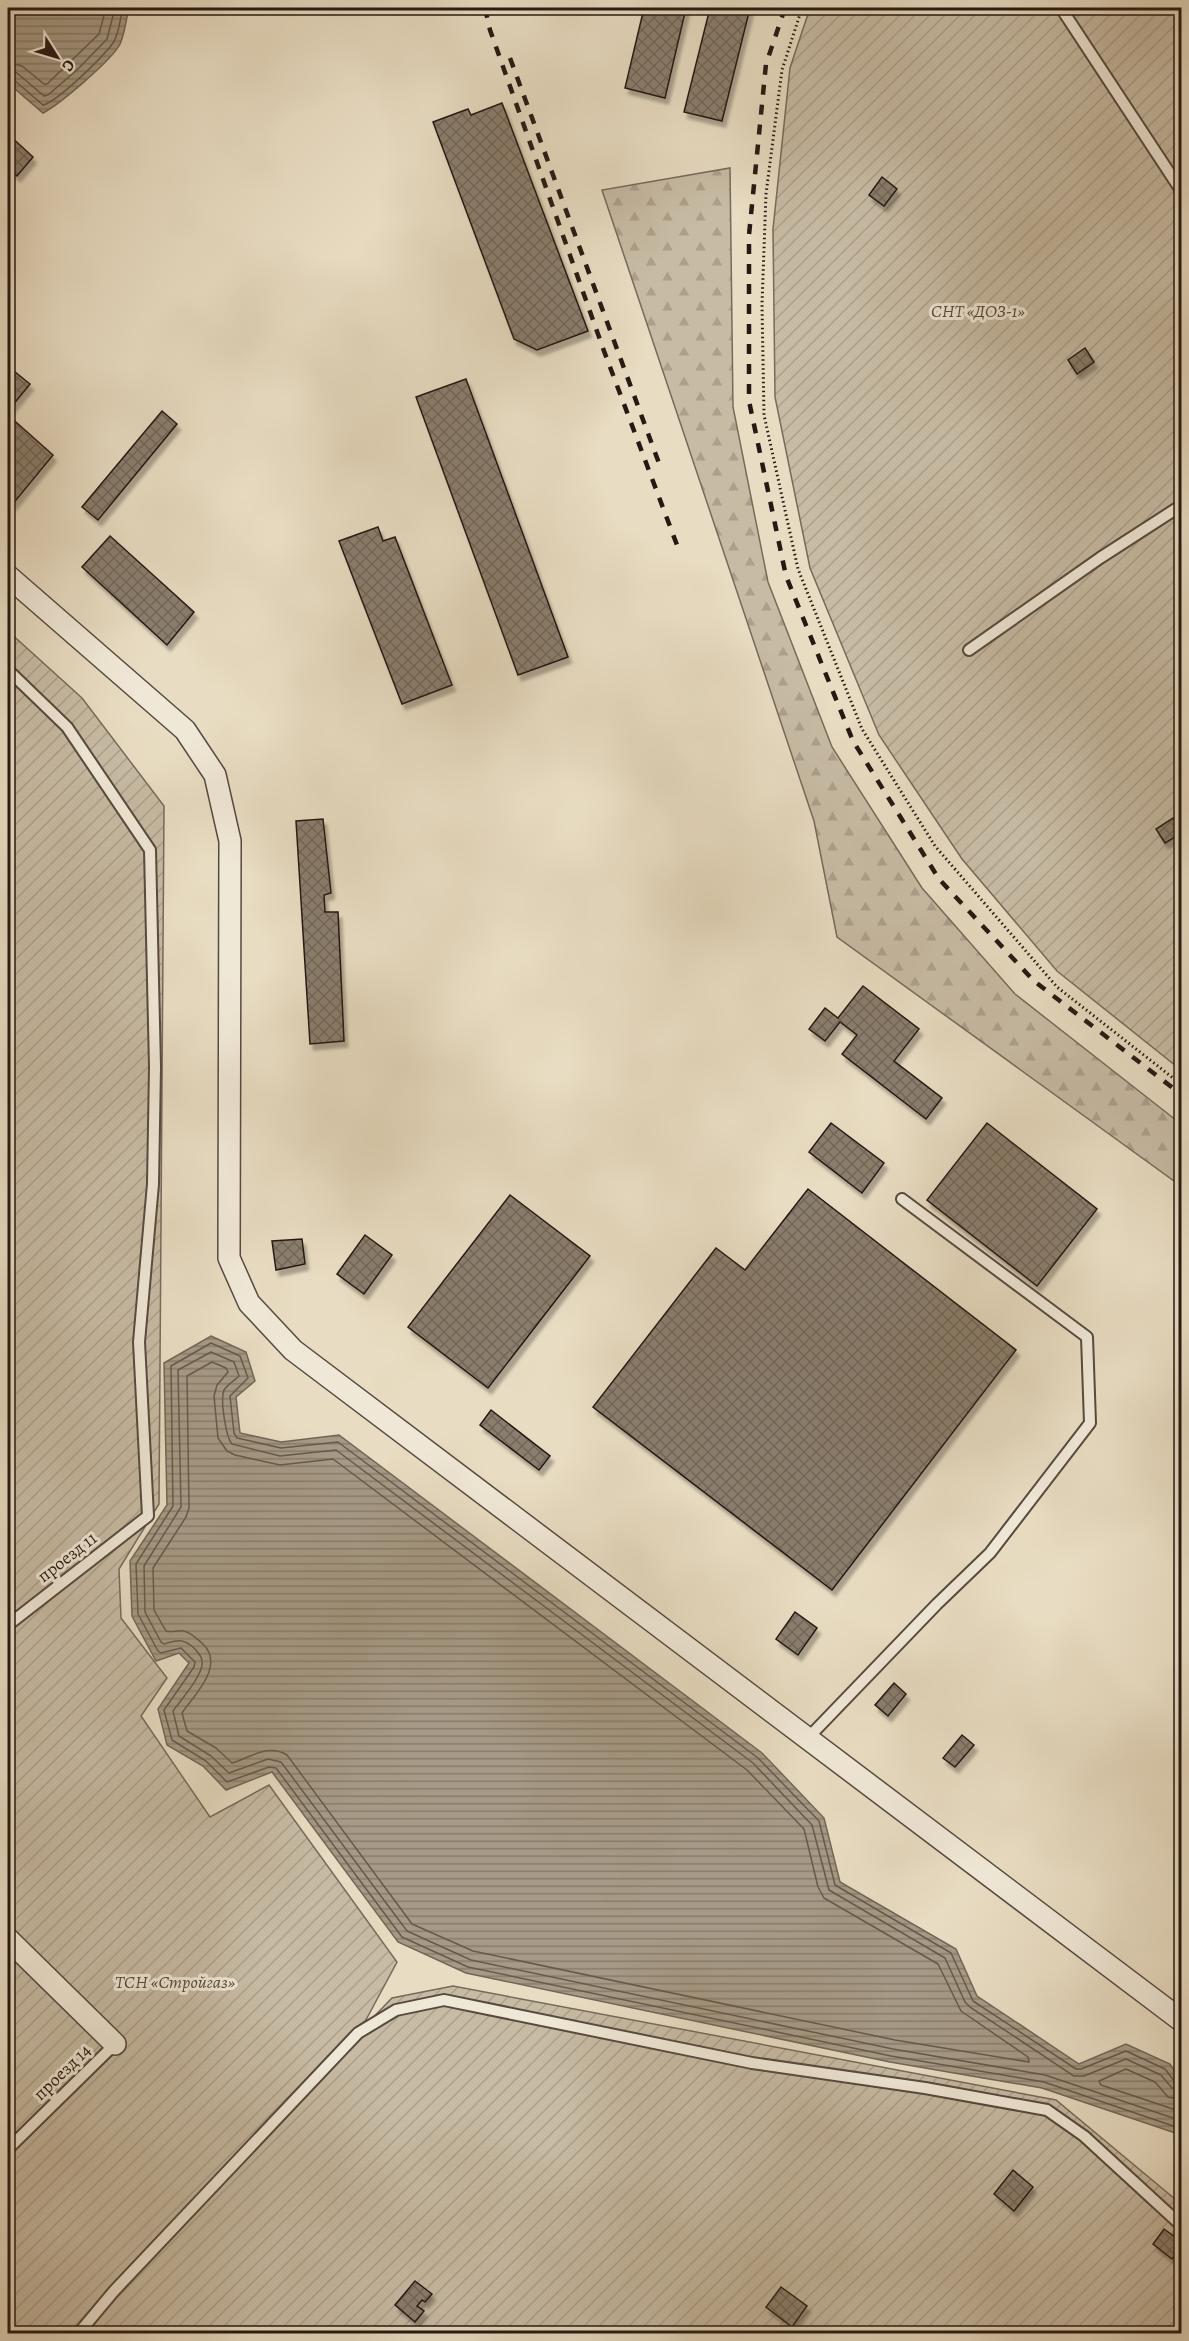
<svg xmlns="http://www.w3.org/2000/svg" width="1189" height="2341" font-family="Alegreya,serif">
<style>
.forest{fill:url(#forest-firs);stroke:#766a5c;stroke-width:1.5}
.garden{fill:url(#garden-furrows);stroke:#766a5c;stroke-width:1.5}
.water{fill:url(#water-rules);stroke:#726658;stroke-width:1.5}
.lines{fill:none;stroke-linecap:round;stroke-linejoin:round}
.shore{stroke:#665a4c;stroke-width:1.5}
.building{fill:url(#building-cross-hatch);stroke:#251913;stroke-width:1.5;filter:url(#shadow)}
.service-casing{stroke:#564a3f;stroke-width:14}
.minor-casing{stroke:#564a3f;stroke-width:24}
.path{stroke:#251913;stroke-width:3;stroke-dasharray:1.5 3;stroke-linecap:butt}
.service{stroke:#f0e8d7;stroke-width:10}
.minor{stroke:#f0e8d7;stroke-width:21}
.rail{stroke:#251913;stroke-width:4.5;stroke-dasharray:10 10;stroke-linecap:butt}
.labels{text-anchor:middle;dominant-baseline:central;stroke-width:6;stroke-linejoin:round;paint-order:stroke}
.park-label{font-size:18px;font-style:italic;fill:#564a3e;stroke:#f0e8d7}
.street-label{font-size:18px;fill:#251913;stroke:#f0e8d7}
</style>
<defs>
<pattern id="forest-firs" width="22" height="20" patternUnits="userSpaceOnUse" patternTransform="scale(1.5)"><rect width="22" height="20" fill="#c7bba4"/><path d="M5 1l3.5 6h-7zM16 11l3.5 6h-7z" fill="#aba08c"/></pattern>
<pattern id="garden-furrows" width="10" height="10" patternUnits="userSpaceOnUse" patternTransform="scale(1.5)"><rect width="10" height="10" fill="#c7bba4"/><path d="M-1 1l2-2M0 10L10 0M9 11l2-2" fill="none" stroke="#aba08c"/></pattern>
<pattern id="water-rules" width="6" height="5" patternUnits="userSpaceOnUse" patternTransform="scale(1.5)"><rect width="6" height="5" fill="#a69a86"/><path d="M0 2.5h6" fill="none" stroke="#877d6c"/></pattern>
<pattern id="building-cross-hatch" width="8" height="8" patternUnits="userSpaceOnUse" patternTransform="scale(1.5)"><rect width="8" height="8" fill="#8a7e6e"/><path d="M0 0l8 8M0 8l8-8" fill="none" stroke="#716659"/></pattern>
<filter id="shadow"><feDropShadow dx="3.5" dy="6" stdDeviation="1.5" flood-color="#0004"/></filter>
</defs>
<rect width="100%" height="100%" fill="#e8dcc2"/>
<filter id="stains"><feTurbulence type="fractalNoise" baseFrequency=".00333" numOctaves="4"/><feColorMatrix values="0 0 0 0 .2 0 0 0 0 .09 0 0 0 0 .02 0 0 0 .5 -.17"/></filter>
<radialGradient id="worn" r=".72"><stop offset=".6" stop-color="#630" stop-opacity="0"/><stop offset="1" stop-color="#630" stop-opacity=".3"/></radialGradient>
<!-- forest -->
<polygon class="forest" points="730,168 733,407 768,582 832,747 922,888 1015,994 1181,1124 1181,1186 837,937 814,821 602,190"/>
<!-- garden -->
<g class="garden">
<polygon points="810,8 1181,8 1181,1070 1057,971 962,859 879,735 810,568 775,397 773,229 790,68"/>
<polygon points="8,631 82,698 164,806 159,1504 119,1569 121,1618 167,1678 141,1716 210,1817 269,1785 397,1962 360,2031 392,1998 453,1986 1056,2100 1181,2204 1181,2333 8,2333"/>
</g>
<!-- water -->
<g class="water">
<path d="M8 8H129C126 19 125 33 120 44 112 60 60 104 43 113L8 83Z"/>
<polygon points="211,1336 246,1352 255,1381 236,1397 240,1433 281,1442 339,1435 762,1753 824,1818 840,1882 956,1949 977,1996 1079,2064 1126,2044 1170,2064 1181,2080 1181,2135 1042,2088 890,2062 466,1973 398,1942 272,1772 226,1790 203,1766 167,1745 158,1709 189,1663 179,1653 156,1661 132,1616 130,1561 167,1505 164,1363"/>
</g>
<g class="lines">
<!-- shore -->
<g class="shore">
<polyline points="8,62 22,66 44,84 47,84 99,34 106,8"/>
<polyline points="8,71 17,73 44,96 48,95 79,68 107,39 115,8"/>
<path d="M8 79 14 80 43 105C57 102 103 57 113 43 119 35 120 18 123 8"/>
<path d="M212 1362 226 1368 228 1372 217 1385 214 1396 218 1438 227 1451 235 1455 280 1465 333 1459 747 1770 804 1829 818 1887 824 1898 938 1964 961 2011 1028 2057 1029 2062 895 2040 473 1951 412 1924 287 1755C268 1743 250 1758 232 1763L216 1748 187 1731 182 1713C195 1694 225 1666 203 1644 197 1639 192 1633 184 1631 178 1630 171 1633 166 1631L154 1610 153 1568 186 1517 189 1508 187 1376Z"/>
<polyline points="1182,2083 1175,2082 1165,2069 1126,2051 1081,2069 1076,2069 973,2001 951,1953 835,1885 819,1821 758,1758 338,1442 281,1448 237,1438 234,1433 230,1396 248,1378 240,1356 211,1343 171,1366 173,1506 136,1564 138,1614 158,1651 161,1653 181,1648 195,1662 194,1667 164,1710 172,1740 206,1761 227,1782 269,1767 276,1768 402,1937 468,1967 891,2056 1044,2082 1182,2129"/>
<path d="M1182 2091 1172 2088 1161 2075 1126 2059 1084 2076H1074L970 2007 965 2002 945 1958 829 1890 812 1825 753 1763 336 1450 280 1456 232 1444C226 1437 220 1400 224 1390 227 1385 234 1381 239 1376L234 1362 211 1352 178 1370 181 1507 144 1566 145 1612 161 1642 164 1644C177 1640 183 1638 194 1648 198 1653 203 1657 202 1664 202 1676 180 1701 173 1711L179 1736 211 1756 229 1773 268 1759 281 1762 407 1931 471 1960 893 2049 1045 2075 1182 2121"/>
<polyline points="1182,2100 1168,2097 1155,2082 1126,2069 1099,2081 1101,2085 1182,2112"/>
</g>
</g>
<!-- building -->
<g class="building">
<polygon points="644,8 686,8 665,98 625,88"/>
<polygon points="710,8 750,8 722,121 684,112"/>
<polygon points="502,103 588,331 537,350 514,339 433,122 468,109 471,115"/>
<polygon points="8,134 33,157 17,176 8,168"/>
<polygon points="882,177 897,189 884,206 869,195"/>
<polygon points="1085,348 1094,362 1077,374 1068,360"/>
<polygon points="9,367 30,384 8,411 8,369"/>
<polygon points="466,379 568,657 518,675 416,397"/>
<polygon points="162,411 177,424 98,520 82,507"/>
<polygon points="8,415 53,455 12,505 8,501"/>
<polygon points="378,527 383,541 395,537 452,685 402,704 339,541"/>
<polygon points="110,536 194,612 167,645 82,567"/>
<polygon points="1173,818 1182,833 1165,843 1156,829"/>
<polygon points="323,819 331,893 324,895 325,912 338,912 344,1041 310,1044 296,821"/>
<polygon points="863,986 919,1029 894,1061 942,1098 926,1119 842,1054 857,1035 840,1022 825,1041 809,1029 825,1008 838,1018"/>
<polygon points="831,1123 884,1163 862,1193 809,1152"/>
<polygon points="987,1123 1097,1209 1037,1286 927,1200"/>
<polygon points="808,1189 1016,1350 832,1590 593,1407 716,1248 745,1270"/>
<polygon points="510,1195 590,1256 488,1388 408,1327"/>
<polygon points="365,1235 392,1255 364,1294 337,1274"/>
<polygon points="302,1239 305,1264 276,1270 272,1241"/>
<polygon points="491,1410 550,1456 539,1470 480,1425"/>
<polygon points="795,1612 817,1628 798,1655 776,1639"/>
<polygon points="894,1683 906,1694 888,1716 875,1705"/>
<polygon points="962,1735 974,1745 955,1767 943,1758"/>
<polygon points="1013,2170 1033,2187 1014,2211 994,2194"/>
<polygon points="1164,2229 1182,2242 1182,2246 1172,2259 1153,2244"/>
<polygon points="415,2281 432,2294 425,2302 422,2300 417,2306 424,2311 415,2322 395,2305"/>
<polygon points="781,2287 807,2306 792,2327 766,2307"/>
</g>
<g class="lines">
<!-- service casing -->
<g class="service-casing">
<g id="service">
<polyline points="1061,8 1182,192"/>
<polyline points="969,650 1100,558 1182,505"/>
<polyline points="8,670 67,727 150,850 155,1067 153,1184 139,1342 148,1516 8,1625"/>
<polyline points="807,1739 937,1604 990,1553 1090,1423 1087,1337 902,1199"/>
<polyline points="8,2149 115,2044"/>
<polyline points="78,2334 114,2291 358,2033 396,2010 444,2000 752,2063 925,2088 1047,2110 1084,2136 1182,2226"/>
</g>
</g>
<!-- minor casing -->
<g class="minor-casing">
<g id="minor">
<polyline points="8,576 185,730 215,775 230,841 229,1258 249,1303 293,1350 1182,2021"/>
<polyline points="8,1939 115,2044"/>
</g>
</g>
<!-- path -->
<polyline class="path" points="802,8 782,70 766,194 762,304 764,415 798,569 862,729 935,846 1057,987 1182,1085"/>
<!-- service -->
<use href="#service" class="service"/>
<!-- minor -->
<use href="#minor" class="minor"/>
<!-- rail -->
<g class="rail">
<polyline points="485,8 490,30 604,351 677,545"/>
<polyline points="785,8 766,64 749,235 749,401 786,576 853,741 939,879 1034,981 1182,1095"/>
<polyline points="510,58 660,466"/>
</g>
</g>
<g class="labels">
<!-- park labels -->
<g class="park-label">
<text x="978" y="311">СНТ «ДОЗ-1»</text>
<text x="175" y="1982">ТСН «Стройгаз»</text>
</g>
<!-- street labels -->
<g class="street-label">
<text transform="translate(67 1557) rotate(-38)">проезд 11</text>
<text transform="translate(62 2072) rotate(-44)">проезд 14</text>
</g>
</g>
<!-- margin -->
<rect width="1189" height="2341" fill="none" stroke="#e8dcc2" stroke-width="30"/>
<rect x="9" y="9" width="1171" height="2323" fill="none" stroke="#251913" stroke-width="3"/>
<rect x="15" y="15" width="1159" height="2311" fill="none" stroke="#251913" stroke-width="1.5"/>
<!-- north arrow -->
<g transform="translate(57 57) rotate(127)" stroke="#f0e8d7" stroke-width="4.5" paint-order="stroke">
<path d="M0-4.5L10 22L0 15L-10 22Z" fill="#251913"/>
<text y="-9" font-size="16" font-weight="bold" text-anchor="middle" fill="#251913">С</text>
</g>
<rect width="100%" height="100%" filter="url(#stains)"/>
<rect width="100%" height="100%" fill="url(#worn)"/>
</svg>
